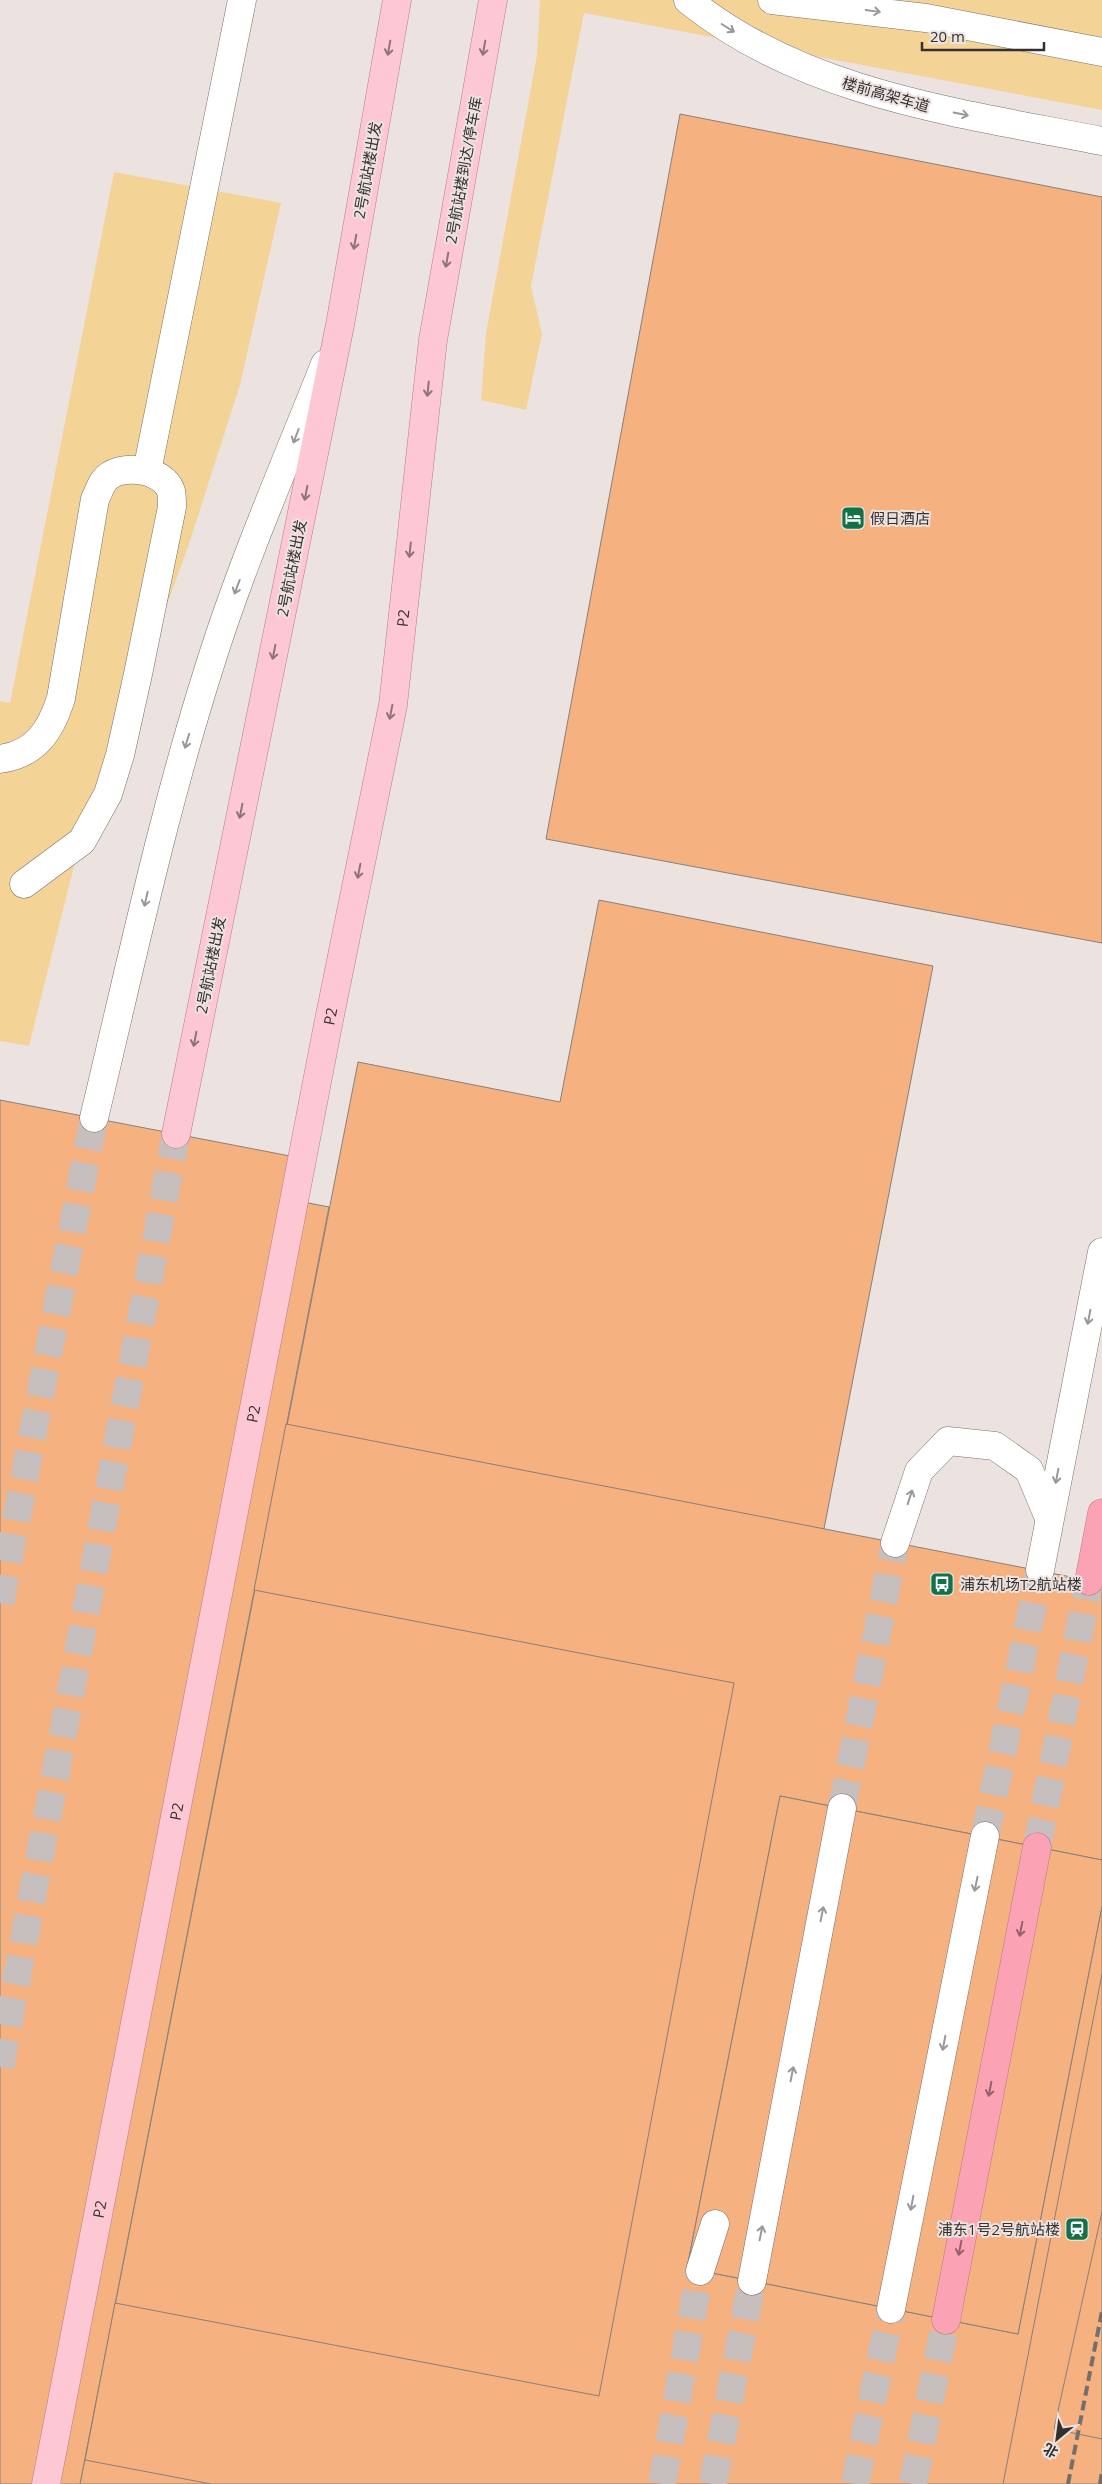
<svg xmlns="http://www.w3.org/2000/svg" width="1102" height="2484" font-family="'Open Sans','Noto Sans SC',sans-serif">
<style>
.green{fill:#f4d397}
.building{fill:#f5b180;stroke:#87807b}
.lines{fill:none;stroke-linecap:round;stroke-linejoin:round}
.minor-tunnel{stroke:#c7bfbd;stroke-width:28;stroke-dasharray:28 14;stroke-linecap:butt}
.major-tunnel{stroke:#c7bfbd;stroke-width:28;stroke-dasharray:28 14;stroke-linecap:butt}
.highway-tunnel{stroke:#c7bfbd;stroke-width:28;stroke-dasharray:28 14;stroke-linecap:butt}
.minor-casing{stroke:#78706e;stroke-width:29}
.major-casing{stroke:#b67a86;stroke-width:29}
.highway-casing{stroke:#b67a86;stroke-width:29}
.minor{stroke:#fff;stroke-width:28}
.major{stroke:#fdc7d3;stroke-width:28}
.highway{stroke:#fca2b5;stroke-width:28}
.rail{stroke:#746e6d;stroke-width:4;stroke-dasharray:10 5;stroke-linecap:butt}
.oneway{stroke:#9a9897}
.oneway2{stroke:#8e7479}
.oneway3{stroke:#8e636b}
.labels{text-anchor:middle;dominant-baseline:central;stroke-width:4;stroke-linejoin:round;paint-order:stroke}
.street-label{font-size:15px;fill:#34302f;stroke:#ece3e1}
.poi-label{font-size:15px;fill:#34302f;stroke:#ece3e1;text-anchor:start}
</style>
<rect width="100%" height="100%" fill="#ece3e1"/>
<!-- green -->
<g class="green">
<polygon points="540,0 1102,0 1102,110 584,13 531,286 542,334 526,410 481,400 486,333 537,55"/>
<polygon points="114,172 281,203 240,385 189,544 76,858 29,1046 0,1041 0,701 10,703"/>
</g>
<!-- building -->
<g class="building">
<polygon points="680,114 1102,197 1102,943 546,839"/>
<polygon points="599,900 933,966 639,2484 80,2484 358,1062 560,1102"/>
<polygon points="0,1100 295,1157 288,1199 329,1207 80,2484 0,2484"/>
<polygon points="286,1424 1102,1583 1102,1860 780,1796 687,2268 1018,2334 1102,1906 1102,2484 211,2484 85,2460 115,2303 599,2396 734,1683 254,1590"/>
<polygon points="780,1796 1102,1860 1102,1906 1018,2334 687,2268"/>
<polygon points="1102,1974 1102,2484 1003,2484"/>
<polygon points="1102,2212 1102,2439 1054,2429"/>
</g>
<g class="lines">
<!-- minor-tunnel -->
<g class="minor-tunnel">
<polyline points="0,1603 94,1118"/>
<polyline points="842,1808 895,1543"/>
<polyline points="985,1836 1040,1570"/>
<polyline points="662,2484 700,2271"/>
<polyline points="713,2484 752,2281"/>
<polyline points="855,2484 891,2309"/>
</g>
<!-- major-tunnel -->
<polyline class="major-tunnel" points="0,2067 176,1134"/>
<!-- highway-tunnel -->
<g class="highway-tunnel">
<polyline points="1037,1847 1089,1581"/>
<polyline points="913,2484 946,2320"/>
</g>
<!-- minor casing -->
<g class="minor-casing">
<g id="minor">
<path d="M688 0C804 94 960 113 1102 141"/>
<polyline points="772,0 926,18 1102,52"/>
<polyline points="147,471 242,0"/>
<path d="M0 759C36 754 51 730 61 698L95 499C98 494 100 486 104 481 118 462 163 468 171 491 172 496 172 502 172 507L138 674 120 755 108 794 82 841 24 884"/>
<path d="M94 1118C130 968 162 816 209 668 241 565 285 465 325 364"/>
<polyline points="895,1543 919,1471 948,1441 995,1446 1029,1470 1049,1518"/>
<polyline points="1040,1570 1102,1252"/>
<polyline points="700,2271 715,2224"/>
<polyline points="752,2281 842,1808"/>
<polyline points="891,2309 985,1836"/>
</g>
</g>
<!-- major casing -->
<g class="major-casing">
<g id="major">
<polyline points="176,1134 340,325 397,0"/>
<path id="s1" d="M46 2484 328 1025 393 705 433 340 493 0"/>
</g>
</g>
<!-- highway casing -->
<g class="highway-casing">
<g id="highway">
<polyline points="1089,1581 1102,1513"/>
<polyline points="946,2320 1037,1847"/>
</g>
</g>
<!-- minor -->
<use href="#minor" class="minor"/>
<!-- major -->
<use href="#major" class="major"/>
<!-- highway -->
<use href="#highway" class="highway"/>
<!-- rail -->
<g class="rail">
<polyline points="1068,2484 1102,2311"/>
<polyline points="1100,2484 1102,2472"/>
</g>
</g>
<!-- one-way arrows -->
<defs><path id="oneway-shaft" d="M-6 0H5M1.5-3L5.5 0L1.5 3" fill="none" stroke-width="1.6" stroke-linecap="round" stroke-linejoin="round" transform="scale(1.25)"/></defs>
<g class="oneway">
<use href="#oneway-shaft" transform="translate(873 11) rotate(8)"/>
<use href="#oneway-shaft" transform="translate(728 28) rotate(32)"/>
<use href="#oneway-shaft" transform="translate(961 114) rotate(11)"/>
<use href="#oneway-shaft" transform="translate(296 436) rotate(111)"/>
<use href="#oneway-shaft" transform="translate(237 587) rotate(111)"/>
<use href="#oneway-shaft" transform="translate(187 741) rotate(107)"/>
<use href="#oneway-shaft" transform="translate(146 899) rotate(103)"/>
<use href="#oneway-shaft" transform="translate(1089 1317) rotate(101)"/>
<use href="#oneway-shaft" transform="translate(1057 1476) rotate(101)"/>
<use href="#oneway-shaft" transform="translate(910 1497) rotate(-72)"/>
<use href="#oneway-shaft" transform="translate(976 1884) rotate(102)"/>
<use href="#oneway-shaft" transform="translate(822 1914) rotate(-79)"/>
<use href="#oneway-shaft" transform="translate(944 2043) rotate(101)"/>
<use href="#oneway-shaft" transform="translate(792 2074) rotate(-79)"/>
<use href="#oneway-shaft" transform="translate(912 2203) rotate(101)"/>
<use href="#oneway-shaft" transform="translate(761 2233) rotate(-79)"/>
</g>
<g class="oneway2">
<use href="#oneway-shaft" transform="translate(389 48) rotate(100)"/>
<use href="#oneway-shaft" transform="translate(484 48) rotate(100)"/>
<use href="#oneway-shaft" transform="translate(355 242) rotate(100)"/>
<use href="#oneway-shaft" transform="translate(447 260) rotate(100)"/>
<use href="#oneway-shaft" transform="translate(428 389) rotate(96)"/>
<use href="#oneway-shaft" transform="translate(306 493) rotate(101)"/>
<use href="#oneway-shaft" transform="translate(410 550) rotate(96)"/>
<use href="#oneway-shaft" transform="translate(274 652) rotate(101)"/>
<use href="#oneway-shaft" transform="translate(391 712) rotate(101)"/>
<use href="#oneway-shaft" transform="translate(241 811) rotate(101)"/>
<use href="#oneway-shaft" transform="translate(359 871) rotate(101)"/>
<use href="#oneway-shaft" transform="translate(195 1039) rotate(101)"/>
</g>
<g class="oneway3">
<use href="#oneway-shaft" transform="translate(1021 1929) rotate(101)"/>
<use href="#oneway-shaft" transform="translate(990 2089) rotate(101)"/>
<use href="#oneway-shaft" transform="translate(960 2248) rotate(101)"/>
</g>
<!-- icons -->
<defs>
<g id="hotel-square" transform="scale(1.25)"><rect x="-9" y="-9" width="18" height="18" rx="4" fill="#117147" stroke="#ece3e1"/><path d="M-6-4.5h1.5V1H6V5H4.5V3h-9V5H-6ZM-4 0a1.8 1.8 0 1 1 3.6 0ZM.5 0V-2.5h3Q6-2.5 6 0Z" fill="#fff"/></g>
<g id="bus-square" transform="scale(1.25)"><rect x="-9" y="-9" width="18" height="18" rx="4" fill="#117147" stroke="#ece3e1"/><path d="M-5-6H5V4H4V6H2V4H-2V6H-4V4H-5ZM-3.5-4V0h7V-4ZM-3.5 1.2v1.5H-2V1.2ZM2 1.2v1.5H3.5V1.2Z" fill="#fff"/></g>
<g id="station-square" transform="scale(1.25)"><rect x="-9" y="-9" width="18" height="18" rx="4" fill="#117147" stroke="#ece3e1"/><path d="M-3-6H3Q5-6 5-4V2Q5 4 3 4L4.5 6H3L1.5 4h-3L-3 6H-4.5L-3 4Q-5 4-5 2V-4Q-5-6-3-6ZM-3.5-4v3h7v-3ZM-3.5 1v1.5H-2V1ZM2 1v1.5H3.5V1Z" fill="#fff"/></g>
</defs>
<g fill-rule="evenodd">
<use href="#hotel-square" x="853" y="518"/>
<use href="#bus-square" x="942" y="1584"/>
<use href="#station-square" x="1077" y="2229"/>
</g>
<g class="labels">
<!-- street labels -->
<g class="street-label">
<text transform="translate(886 94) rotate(16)">楼前高架车道</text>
<text transform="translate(367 170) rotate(-80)">2号航站楼出发</text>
<text transform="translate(463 170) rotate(-80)">2号航站楼到达/停车库</text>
<text transform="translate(291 568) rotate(-79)">2号航站楼出发</text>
<text stroke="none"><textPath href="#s1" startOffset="1900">P2</textPath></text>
<text transform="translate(210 965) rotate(-79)">2号航站楼出发</text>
<text stroke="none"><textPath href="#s1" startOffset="1495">P2</textPath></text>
<text stroke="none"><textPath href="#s1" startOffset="1090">P2</textPath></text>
<text stroke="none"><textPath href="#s1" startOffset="685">P2</textPath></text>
<text stroke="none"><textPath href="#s1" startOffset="280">P2</textPath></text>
</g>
<!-- poi labels -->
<g class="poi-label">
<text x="870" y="518">假日酒店</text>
<text x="960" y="1584">浦东机场T2航站楼</text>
<text x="1060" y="2229" text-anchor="end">浦东1号2号航站楼</text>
</g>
</g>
<!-- north arrow -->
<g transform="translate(1057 2439) rotate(209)" stroke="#ece3e1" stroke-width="4" paint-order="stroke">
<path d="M0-4L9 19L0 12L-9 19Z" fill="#34302f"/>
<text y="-8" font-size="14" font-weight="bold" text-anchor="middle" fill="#34302f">北</text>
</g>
<!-- scale -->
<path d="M922 42v8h122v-8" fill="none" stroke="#34302f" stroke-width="2.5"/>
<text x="930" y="42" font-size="15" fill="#34302f" stroke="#ece3e1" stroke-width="4" paint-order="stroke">20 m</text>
</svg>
